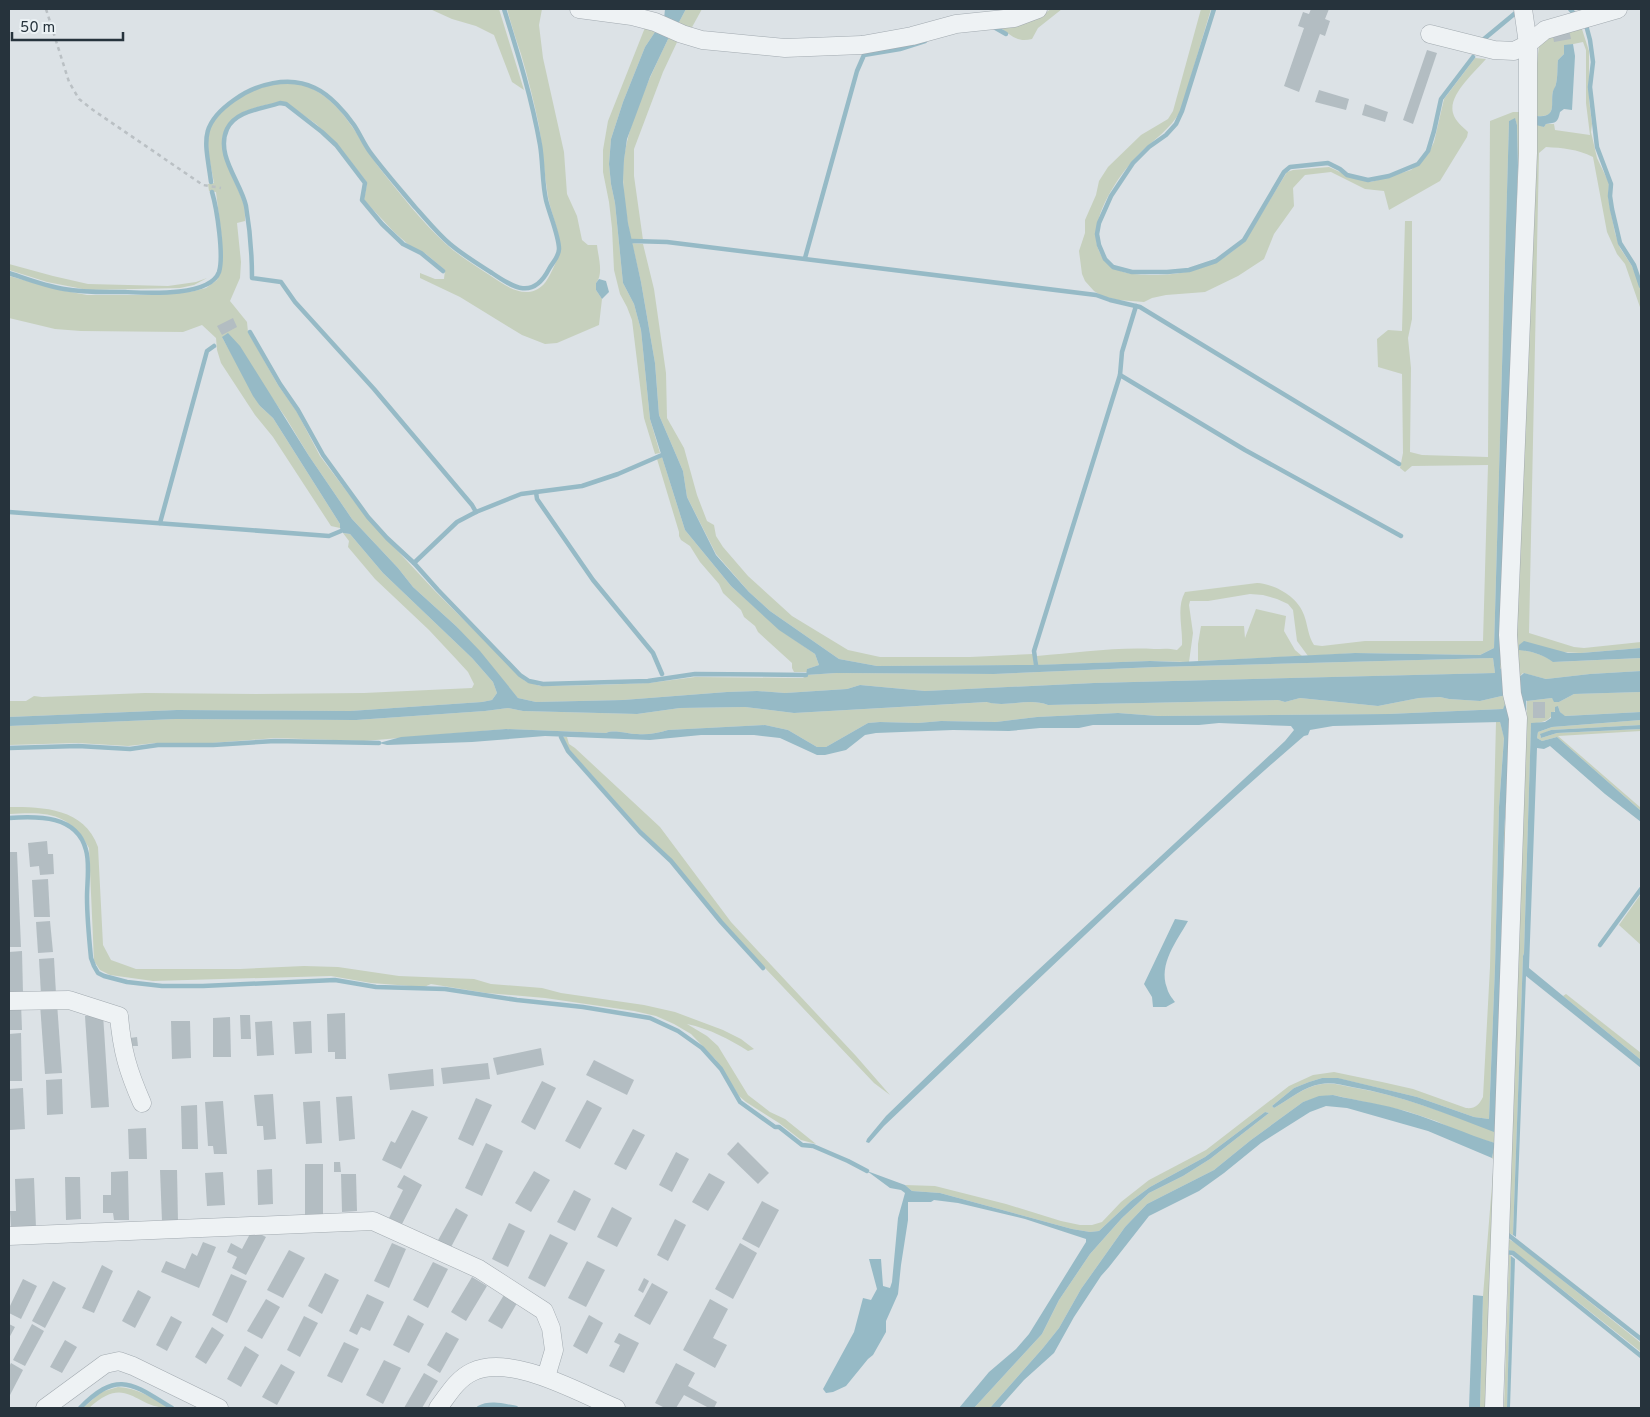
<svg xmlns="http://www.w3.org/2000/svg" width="1650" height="1417" font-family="Overpass,sans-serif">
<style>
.green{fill:#c6d0bd;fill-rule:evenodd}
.water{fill:#96bac6}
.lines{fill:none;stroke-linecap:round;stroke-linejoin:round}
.stream{stroke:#96bac6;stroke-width:4.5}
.building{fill:#b3bdc2}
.minor-casing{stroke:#a2aab0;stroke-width:19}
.path{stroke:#bac0c4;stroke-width:2.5;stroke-dasharray:4 4;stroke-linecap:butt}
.minor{stroke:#eef2f4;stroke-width:18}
</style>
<rect width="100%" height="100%" fill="#dce2e6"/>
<!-- green -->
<g class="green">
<polygon points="430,9 499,9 524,90 512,82 494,35 476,26 452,19"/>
<path d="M507 9H542L539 25 543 58 564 152 567 194 577 216 582 240 588 245H597C598 256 604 274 596 283V290L602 299 599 325 557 343 545 344 522 335 460 297 420 278V273L435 279H444L445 270 426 254 410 246 394 232 364 200 367 184 366 181 337 144 316 124 285 102H279C267 105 253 107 242 113 202 135 234 173 243 202 245 208 245 215 245 221L237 223 241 262 240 278 230 301 247 322 248 332 278 385 297 412 320 456 367 518 434 590 525 681 540 686 597 685 649 683 695 677 803 678 806 675 836 673 994 674 1156 667 1493 658 1495 673 1094 683 925 691 860 685 847 689 785 693 757 691 727 692 623 700 536 702 518 698 456 626 413 587 398 568 352 519 309 456 286 418 261 382 222 337 260 406 273 418 340 524V528L331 526 273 437 255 415 221 363 217 350 216 338 202 325 183 332 81 331 55 329 9 318V276L60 290 87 295H151L190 292 206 288 217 280 222 267V240L216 192 209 191 208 184 214 183C210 158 199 129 223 110 229 106 235 100 242 96 259 86 287 79 306 86 343 100 359 141 381 170 401 195 422 222 446 244 459 256 476 266 491 276 506 286 526 301 543 285 549 280 561 253 560 246 559 230 551 213 548 197 544 173 543 150 539 126 534 102 528 78 521 54 516 39 511 24 507 9Z"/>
<polygon points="686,9 702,9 691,29 678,24"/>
<path d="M1051 9H1062L1038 28 1032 39C1017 43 1011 35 999 27L1045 13Z"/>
<path d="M1201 9H1211L1181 110C1171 129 1153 140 1139 154 1119 174 1086 222 1099 251 1109 275 1135 275 1158 275 1192 274 1222 265 1246 239L1287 172 1293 170 1329 167 1351 177 1371 182 1411 170 1428 154 1434 142 1444 99 1475 58 1486 59C1475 72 1448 95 1453 113 1455 121 1463 127 1468 132L1467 137 1440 181 1389 210 1384 191 1365 189 1331 172 1305 175 1293 188 1294 206 1274 234 1264 259 1238 276 1205 292 1166 295 1152 298 1144 302 1118 300 1102 296 1094 291 1085 281 1082 274 1079 251 1085 233V220L1096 195 1099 181 1108 167 1141 135 1168 119 1173 111Z"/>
<path d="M1580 23 1589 51V100L1592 124 1591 132 1597 158 1609 183 1608 197 1615 233 1620 248 1632 266 1641 289V310L1625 264 1617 254 1607 232 1593 157C1577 149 1563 148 1546 147L1539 153 1529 633 1574 647 1584 648 1641 642V648L1581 653 1519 650C1532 651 1543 655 1554 662L1641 658V671L1590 674 1546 679 1523 673 1518 678 1512 635 1532 110 1539 45 1546 32ZM1583 42 1586 50V103L1590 135 1555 130 1554 124H1546L1544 127 1540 125 1537 116C1558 118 1550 103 1553 91 1554 89 1556 87 1556 84 1558 76 1557 67 1558 60L1564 54V46Z"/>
<polygon points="646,25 657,29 645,47 623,102 611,139 609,164 611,184 615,203 623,283 634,304 641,330 650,419 660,453 655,454 644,418 632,320 627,307 620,294 614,270 612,228 609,202 603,172 603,150 608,121"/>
<path d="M670 35 679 38 663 72 634 149V176L643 240H631C626 214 621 186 624 160 628 121 653 71 670 35Z"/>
<path d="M1513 112H1519L1523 118 1505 664 1507 669 1510 695 1516 718 1492 1408H1480L1483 1296 1494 1160 1492 1158 1495 1143 1466 1135 1436 1121 1406 1111 1333 1095 1319 1097 1303 1102 1251 1140 1214 1170 1147 1204 1125 1227 1081 1289 1059 1328 1043 1348 990 1408H974L1042 1334 1059 1300 1090 1254 1122 1218 1149 1193 1183 1176 1210 1159 1269 1113 1265 1112 1205 1157 1150 1187 1131 1201 1099 1231 1090 1232 1072 1229 940 1193 912 1191 905 1185 935 1186 1006 1204 1061 1221 1080 1225H1092L1102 1222 1121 1202 1149 1180 1206 1150 1289 1086 1313 1075 1334 1072 1382 1082 1413 1089 1466 1108C1475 1109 1479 1105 1483 1097L1490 967 1496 722H1500L1504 737 1499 807 1495 967 1489 1119 1474 1117 1417 1097 1337 1078H1322L1309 1082 1294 1088 1272 1106 1274 1108C1288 1100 1305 1086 1322 1084 1333 1082 1345 1086 1356 1088 1404 1096 1448 1114 1494 1131L1497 1127 1504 834 1509 761 1513 737 1511 720 1505 705 1503 709 1388 714 1158 716 1118 713 1037 717 996 722 941 721 918 723 880 722 868 723 826 747H817L788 730 765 725 668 730C658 733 648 735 637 734 628 734 614 729 606 733L506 729 364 741 275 738 212 743H155L128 746 77 743 9 745V726L176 719 356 720 485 711 508 708 523 711 637 714 680 708 745 707 794 713 988 702C1007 708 1029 697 1048 705L1278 700 1285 702 1300 698 1378 706 1419 698 1440 697 1449 699 1480 701 1506 695 1505 674 1500 668 1518 166 1517 125 1515 119 1509 121 1494 648 1480 655 1355 653 1308 656 1297 641 1293 610 1288 604 1277 599 1263 595 1250 594 1208 601H1190L1189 605 1193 633 1189 662 1150 661 1038 665 1037 656C1076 653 1115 647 1154 649 1162 649 1168 648 1177 650L1182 645C1183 628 1176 608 1185 592L1257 583C1275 584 1298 597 1304 615 1308 626 1308 636 1314 645L1322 646 1365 641H1483L1488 465 1412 466 1405 472 1400 468 1403 453 1402 374 1378 367 1377 339 1388 330 1402 331 1405 221H1412V319L1408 338 1411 368 1410 452 1422 455 1488 457 1490 121Z"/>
<polygon points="632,243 643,244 654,289 666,373 667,418 684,448 697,495 707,521 714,525 716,536 723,547 748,576 792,616 848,650 880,657 970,657 1033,654 1034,665 877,666 839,659 770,611 749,592 716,554 687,497 683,471 659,415 655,363 641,282"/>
<polygon points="9,264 53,276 88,284 168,286 196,282 207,278 194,285 180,288 88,290 47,282 9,270"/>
<polygon points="662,457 685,530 731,586 779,629 815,654 819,665 807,669 807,672 794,672 792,668 792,663 758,632 755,626 744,617 741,610 723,593 719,584 700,562 690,546 681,540 679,536 679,532 657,459"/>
<polygon points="343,533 350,534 383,573 472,658 493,682 497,693 492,700 482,702 350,711 177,710 9,717 9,701 26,701 34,696 42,697 145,693 256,694 364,693 472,688 474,684 468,672 457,660 429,630 375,579 348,547 349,541"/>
<polygon points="1256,609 1286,616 1284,631 1295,650 1302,656 1198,661 1198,644 1201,626 1244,626 1245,638"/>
<path d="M1641 692V712L1564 716 1560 712 1558 706C1549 721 1549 721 1531 724L1524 953 1523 956 1513 1235 1509 1233 1527 701 1552 698 1559 702 1574 694Z"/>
<polygon points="1641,720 1641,725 1551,730 1540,735 1541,738 1557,733 1641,729 1641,731 1558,736 1641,808 1641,811 1557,737 1542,741 1537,738 1538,732 1552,727"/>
<polygon points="563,737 567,737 569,744 575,748 660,827 731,922 856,1056 890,1095 874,1083 765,968 722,921 672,860 642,831 567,747"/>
<path d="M9 807C44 807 84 808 98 847L103 945 111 960 136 969H240L304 966 338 967 399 976 474 979 491 984 542 988 561 993 644 1005 675 1012 723 1030 741 1039 754 1049 748 1051C729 1039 710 1029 687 1024L707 1036 718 1046 748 1095 770 1112 785 1119 816 1144 801 1140 779 1123 746 1102 739 1096 716 1060 691 1034 674 1024 656 1016 634 1011 545 998 486 993 431 984 424 987 371 983 331 976 153 981 110 975 100 970 94 961 89 848C69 812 47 812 9 814Z"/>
<polygon points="1641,894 1641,945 1619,925"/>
<polygon points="1566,994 1641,1053 1641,1060 1563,996"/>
<polygon points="1506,1238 1516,1243 1641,1343 1641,1352 1516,1253 1505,1248"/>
<polygon points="1509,1254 1511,1256 1507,1408 1504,1408"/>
<path d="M118 1387C137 1388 154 1398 169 1408 134 1408 127 1373 89 1408H83L101 1392Z"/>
</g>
<!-- water -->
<g class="water">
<polygon points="665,9 686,9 678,24 664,19"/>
<path d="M657 29 670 35 650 77 627 139 624 160 623 182 628 223 641 282 655 363 659 415 683 471 687 497 716 555 749 592 770 611 839 659 877 666 1034 665 1150 661 1180 662 1355 653 1480 655 1494 648 1509 121 1515 118 1517 125 1518 166 1500 668 1505 674 1506 695 1480 701 1449 699 1440 697 1419 698 1378 706 1300 698 1285 702 1278 700 1048 705C1029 697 1007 708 987 702L794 713 745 707 680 708 637 714 523 711 508 708 485 711 356 720 176 719 9 726V717L177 710 350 711 482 702 492 700 497 693 493 682 472 658 383 573 350 534 343 533 340 528V524L273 418 260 406 253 396 222 337 228 333 240 346 309 456 352 519 398 568 413 587 456 626 480 651 518 698 536 702 623 700 727 692 757 691 785 693 847 689 860 685 925 691 1094 683 1495 673 1493 658 1156 667 994 674 836 673 806 675 807 669 819 665 815 654 779 630 731 586 685 530 650 419 641 330 634 304 623 283 615 203 611 184 609 164 611 139 623 102 645 47Z"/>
<path d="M1573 44 1575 56 1572 110 1564 109 1560 112C1558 122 1556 123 1546 124L1544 127 1536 125 1537 116C1558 118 1550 103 1553 91 1554 88 1556 86 1556 84 1558 76 1557 67 1558 60L1564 54V45Z"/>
<polygon points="599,279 606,281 609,292 602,299 596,290 596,283"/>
<path d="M1524 641 1568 653H1581L1641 648V658L1553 662C1543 655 1531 651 1519 650V645Z"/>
<polygon points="1641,671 1641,692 1574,694 1559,702 1554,702 1552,698 1527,701 1516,693 1518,678 1524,673 1546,679 1590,674"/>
<path d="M1505 704 1511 720 1504 834 1497 1127 1494 1132C1447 1114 1401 1095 1352 1087 1342 1085 1331 1082 1321 1084 1305 1086 1288 1100 1274 1108L1272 1106 1294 1088 1309 1082 1322 1078H1338L1417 1097 1474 1117 1489 1119 1495 967 1499 807 1504 738 1500 722 1333 726 1310 730 1308 735 1304 736C1159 861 1023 995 884 1126L869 1143 866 1142 867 1139 886 1116 1010 996 1285 741 1294 730 1291 726 1219 723 1199 725H1093L1079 728H1040L1009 731 953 730 876 733 865 735 846 750 825 755H817L780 738 754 735H701L650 740 545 736 472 742 387 745 379 743 401 737 506 729 606 733C614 729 628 734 637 734 648 735 658 733 668 730L765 725 788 730 817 747H826L868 723 880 722 918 723 941 721 996 722 1037 717 1118 713 1158 716 1388 714 1503 709Z"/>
<polygon points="1558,706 1560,712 1565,716 1641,712 1641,720 1552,727 1538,732 1537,738 1542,741 1557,737 1641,811 1641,822 1605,794 1550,746 1544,749 1537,748 1529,968 1641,1060 1641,1068 1526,976 1516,1237 1513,1235 1523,956 1524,953 1531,723 1545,722 1551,718 1551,712 1555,712 1555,707"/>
<polygon points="1641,725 1641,729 1557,733 1541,738 1540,734 1551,730"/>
<path d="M1175 919 1188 921C1177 941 1158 964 1167 988 1168 993 1172 998 1175 1002L1166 1007H1153L1152 997 1144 984Z"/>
<path d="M1333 1095C1358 1101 1384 1104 1408 1112 1438 1121 1466 1134 1495 1143L1492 1158 1428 1131 1347 1108 1326 1106 1310 1112 1261 1143 1224 1173 1199 1191 1149 1216 1109 1267 1101 1276 1074 1317 1054 1353 1024 1380 999 1408H990L1043 1348 1059 1328 1081 1289 1125 1227 1147 1204 1214 1170 1251 1140 1303 1102 1319 1096Z"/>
<polygon points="1265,1112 1269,1113 1210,1159 1183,1176 1149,1193 1122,1218 1090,1254 1059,1300 1042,1334 974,1408 959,1408 989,1372 1016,1349 1029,1334 1086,1242 1086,1239 1025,1219 958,1203 934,1200 931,1202 908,1202 908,1220 901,1265 898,1294 886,1321 886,1332 873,1355 868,1359 846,1386 833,1392 826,1393 823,1389 854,1332 863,1298 871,1300 877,1289 869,1259 881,1259 883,1286 890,1288 892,1282 898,1218 905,1193 901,1190 890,1188 867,1171 905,1185 912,1191 940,1193 1072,1229 1090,1232 1099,1231 1131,1201 1150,1187 1205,1157"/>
<polygon points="1511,1256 1515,1259 1510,1408 1507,1408"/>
<polygon points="1473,1295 1483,1296 1480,1408 1469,1408"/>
</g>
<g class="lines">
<!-- stream -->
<g class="stream">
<polyline points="1214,9 1182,111 1176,124 1166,135 1149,147 1133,163 1111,196 1099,223 1097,234 1099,245 1105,259 1113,267 1132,272 1167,272 1189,270 1216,261 1244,240 1284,172 1290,167 1328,163 1340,169 1347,175 1368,180 1389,176 1418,164 1428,151 1434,131 1441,99 1473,57"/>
<polyline points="1570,9 1576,16"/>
<polyline points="1586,25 1590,40 1593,62 1590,87 1597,147 1611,184 1610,196 1612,209 1620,243 1634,265 1641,286"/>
<polyline points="992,26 1006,34"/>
<polyline points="1484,39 1519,10"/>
<path d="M211 182C206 143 197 126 234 100 256 84 289 75 315 88 330 95 345 112 354 125 360 134 364 144 370 152 384 171 400 189 415 207 426 219 437 233 450 244 463 255 478 264 492 273 514 288 533 300 549 269 552 263 559 257 559 249 559 236 549 213 546 200 542 182 543 163 540 145 532 99 518 54 504 9"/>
<polyline points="632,241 667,242 1096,295 1110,300 1140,307 1399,464"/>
<polyline points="805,258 857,71 864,55 900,49 925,41"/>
<path d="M443 271 421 253 403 244 382 224 362 200 365 183 336 145 322 132 286 104 280 103C263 109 236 110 227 129 215 155 241 182 246 206 250 230 252 254 252 278L281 282 295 302 374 389 472 505 476 512"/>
<path d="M9 273C27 279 45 286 64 289 85 293 105 292 125 292 147 293 210 297 219 272 224 256 217 209 212 192"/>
<polyline points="250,332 280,384 298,410 323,455 368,517 387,538 414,563 457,522 476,512 521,494 582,486 618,474 662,455"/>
<polyline points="1120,375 1122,352 1136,306"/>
<polyline points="536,492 537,499 593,580 653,653 662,674"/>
<polyline points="9,512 329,536 341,531"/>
<polyline points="160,523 207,351 214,346"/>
<polyline points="414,563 438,590 520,675 529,681 543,684 648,681 695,674 806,675"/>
<polyline points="1036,665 1034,651 1120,375 1245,450 1401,536"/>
<polyline points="1524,710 1524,700"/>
<polyline points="561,737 568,751 640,832 671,861 721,922 763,968"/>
<polyline points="9,748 78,746 130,749 158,745 213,745 275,741 379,743"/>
<path d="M9 818C38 816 77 815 86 850 90 864 87 882 87 897 87 917 89 938 91 958L94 966 98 973 104 976 127 982 162 986H203L335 980 376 987 445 989 517 1000 583 1007 650 1018 678 1031 702 1048 721 1069 740 1102 775 1127H779L802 1145 813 1146 848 1161 867 1171"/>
<polyline points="1600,945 1641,889"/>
<polyline points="1507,1234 1641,1339"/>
<polyline points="1506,1252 1513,1253 1641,1356"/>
<path d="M80 1408C118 1370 131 1383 172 1408"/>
<path d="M479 1408C490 1402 504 1406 516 1408"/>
</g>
</g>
<!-- building -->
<g class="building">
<polygon points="1311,9 1329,9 1325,19 1330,21 1325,36 1320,34 1299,92 1284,86 1304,28 1298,26 1303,12 1309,14"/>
<polygon points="1569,29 1571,39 1554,42 1552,31"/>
<polygon points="1427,50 1437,53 1413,124 1403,120"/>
<polygon points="1319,90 1349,99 1346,110 1315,102"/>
<polygon points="1365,104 1388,112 1385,122 1362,115"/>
<polygon points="233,318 237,327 222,335 217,326"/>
<rect x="1533" y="702" width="12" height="16"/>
<polygon points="47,841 48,854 53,854 54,874 40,875 39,866 30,867 28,843"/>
<polygon points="9,852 17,852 21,947 9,947"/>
<polygon points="48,879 50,917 34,917 32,880"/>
<polygon points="50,921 53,952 38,953 36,922"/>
<polygon points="22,951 23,994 9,995 9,952"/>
<polygon points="54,958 56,994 41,995 39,959"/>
<polygon points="21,1003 22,1030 9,1030 9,1004"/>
<polygon points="57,1003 62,1073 45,1074 40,1004"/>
<polygon points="345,1013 346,1059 335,1059 335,1052 328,1052 327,1014"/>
<polygon points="103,1014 109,1107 91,1108 85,1016"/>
<polygon points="240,1015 250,1015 251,1039 241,1039"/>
<polygon points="230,1017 231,1057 213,1057 213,1018"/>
<polygon points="171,1021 190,1021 191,1058 172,1059"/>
<polygon points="272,1021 274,1055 257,1056 255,1022"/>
<polygon points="311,1021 312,1053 295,1054 293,1022"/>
<polygon points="21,1033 22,1081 9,1081 9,1034"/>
<polygon points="137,1037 138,1046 131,1046 130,1038"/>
<polygon points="541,1048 544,1065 497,1075 493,1058"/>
<polygon points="594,1060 634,1080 627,1095 586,1075"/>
<polygon points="488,1063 490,1079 443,1084 441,1068"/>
<polygon points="433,1069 434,1086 390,1090 388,1074"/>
<polygon points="62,1079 63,1114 47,1115 46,1080"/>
<polygon points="542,1081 556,1088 535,1130 521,1122"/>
<polygon points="23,1088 25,1129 10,1130 9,1089"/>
<polygon points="273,1094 276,1139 264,1140 263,1126 257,1126 254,1095"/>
<polygon points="352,1096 355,1139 339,1141 336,1097"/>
<polygon points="476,1098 492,1105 473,1146 458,1139"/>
<polygon points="587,1100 602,1108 580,1149 565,1141"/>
<polygon points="223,1101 227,1154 214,1154 213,1146 208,1146 205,1102"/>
<polygon points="320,1101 322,1143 306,1144 303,1102"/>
<polygon points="197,1105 198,1149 182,1149 181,1106"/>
<polygon points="412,1110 428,1117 401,1169 382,1160 391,1141 395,1143"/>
<polygon points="146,1128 147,1159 129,1159 128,1129"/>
<polygon points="633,1129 645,1135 626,1170 614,1164"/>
<polygon points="738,1142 769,1173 758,1184 727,1154"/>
<polygon points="486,1143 503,1151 482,1196 465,1188"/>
<polygon points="676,1152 689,1159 672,1192 659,1185"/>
<polygon points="334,1162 340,1162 341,1172 334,1172"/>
<rect x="305" y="1164" width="18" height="53"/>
<polygon points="272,1169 273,1204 258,1205 257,1170"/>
<polygon points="160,1170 177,1170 178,1222 162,1222"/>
<polygon points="128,1171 129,1220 114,1220 113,1213 103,1213 103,1195 111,1195 111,1172"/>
<polygon points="534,1171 550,1180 531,1212 515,1203"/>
<polygon points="223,1172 225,1205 207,1206 205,1173"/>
<polygon points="709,1173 725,1182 708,1211 692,1202"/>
<polygon points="341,1174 356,1174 357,1211 342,1212"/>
<polygon points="404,1175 422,1185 402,1224 389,1218 403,1190 397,1187"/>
<polygon points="65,1177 80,1177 81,1219 66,1220"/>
<polygon points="34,1178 36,1228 11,1229 10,1211 16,1211 15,1179"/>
<polygon points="574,1190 591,1199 575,1231 557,1222"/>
<polygon points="762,1201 779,1210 759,1248 742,1239"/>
<polygon points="612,1207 632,1218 617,1247 597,1237"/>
<polygon points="456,1208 468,1215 450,1249 437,1242"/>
<polygon points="675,1219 686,1225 668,1261 657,1255"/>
<polygon points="509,1223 525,1231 508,1267 492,1259"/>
<polygon points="252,1230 266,1237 246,1275 232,1268 237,1257 227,1252 231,1243 242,1249"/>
<polygon points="550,1234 568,1243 545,1287 528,1278"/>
<polygon points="203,1242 216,1247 199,1288 161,1272 166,1261 185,1269 192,1253 197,1256"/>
<polygon points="392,1243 406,1249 389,1288 374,1281"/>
<polygon points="740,1243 757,1253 733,1299 715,1289"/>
<polygon points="289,1250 305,1258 283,1298 267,1290"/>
<polygon points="587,1261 605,1270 586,1307 568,1298"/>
<polygon points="433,1262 448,1269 428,1308 413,1300"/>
<polygon points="102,1265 113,1271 94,1313 82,1308"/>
<polygon points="325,1273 339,1280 322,1314 308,1306"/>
<polygon points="231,1274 247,1281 227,1323 212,1315"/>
<polygon points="472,1277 487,1286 466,1321 451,1312"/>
<polygon points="644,1278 649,1281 643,1293 638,1290"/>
<polygon points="23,1279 37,1286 21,1319 9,1313 9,1308"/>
<polygon points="53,1281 66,1288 45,1328 32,1321"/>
<polygon points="652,1283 668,1292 650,1325 634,1316"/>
<polygon points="138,1290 151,1297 135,1328 122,1321"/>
<polygon points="507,1290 520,1298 502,1329 488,1321"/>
<polygon points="367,1294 384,1302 370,1331 361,1327 357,1335 349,1331"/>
<polygon points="266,1299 280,1307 262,1339 247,1331"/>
<polygon points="710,1299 728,1309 713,1338 727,1345 715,1368 683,1350"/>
<polygon points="408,1315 424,1324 409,1353 393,1345"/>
<polygon points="589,1315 603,1323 587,1354 573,1346"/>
<polygon points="171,1316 182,1322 167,1351 156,1345"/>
<polygon points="304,1316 318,1323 300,1357 287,1350"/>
<polygon points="9,1324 15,1327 9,1338"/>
<polygon points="32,1324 44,1331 25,1366 13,1360"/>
<polygon points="212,1327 224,1335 206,1364 195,1357"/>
<polygon points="446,1332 459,1339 440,1373 427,1365"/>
<polygon points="619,1333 639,1343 624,1373 609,1366 620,1345 614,1342"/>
<polygon points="65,1340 77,1347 62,1373 50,1367"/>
<polygon points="344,1342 359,1349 342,1383 327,1376"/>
<polygon points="245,1346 259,1355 241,1387 227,1379"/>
<polygon points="384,1360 401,1368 383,1404 366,1395"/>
<polygon points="11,1363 23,1370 9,1397 9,1367"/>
<polygon points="676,1363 695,1373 688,1386 717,1402 714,1408 709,1408 684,1395 676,1408 665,1408 655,1403"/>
<polygon points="281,1364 295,1372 277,1405 262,1397"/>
<polygon points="424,1373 438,1381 422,1408 404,1408"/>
</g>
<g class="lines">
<!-- minor casing -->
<g class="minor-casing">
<g id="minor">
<polyline points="579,9 632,16 655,22 682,34 702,40 785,48 862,45 912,36 956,24 1014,18 1038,9"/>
<polyline points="1430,34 1494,50 1514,51 1528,44 1545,30 1618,9"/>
<path d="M9 1001 69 1000 119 1016C122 1051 128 1071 142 1103"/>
<polyline points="9,1236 373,1221 479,1269 544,1311 551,1328 554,1350 546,1377"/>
<polyline points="45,1408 105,1364 119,1361 133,1366 219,1408"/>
<path d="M438 1408C448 1395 457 1379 472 1372 511 1353 579 1393 616 1408"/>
<polyline points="1494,1408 1518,718 1512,694 1508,635 1528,153 1528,44 1523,9"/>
</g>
</g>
<!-- path -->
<polyline class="path" points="46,9 69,82 79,99 93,110 203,185 221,188"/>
<!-- minor -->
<use href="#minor" class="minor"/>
</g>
<!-- border -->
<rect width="1650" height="1417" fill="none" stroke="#26333c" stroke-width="20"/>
<!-- scale -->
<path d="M12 32v8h111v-8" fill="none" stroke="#26333c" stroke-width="2.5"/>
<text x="20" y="32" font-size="15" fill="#26333c" stroke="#ebf1f4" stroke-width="4" paint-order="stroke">50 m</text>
</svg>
